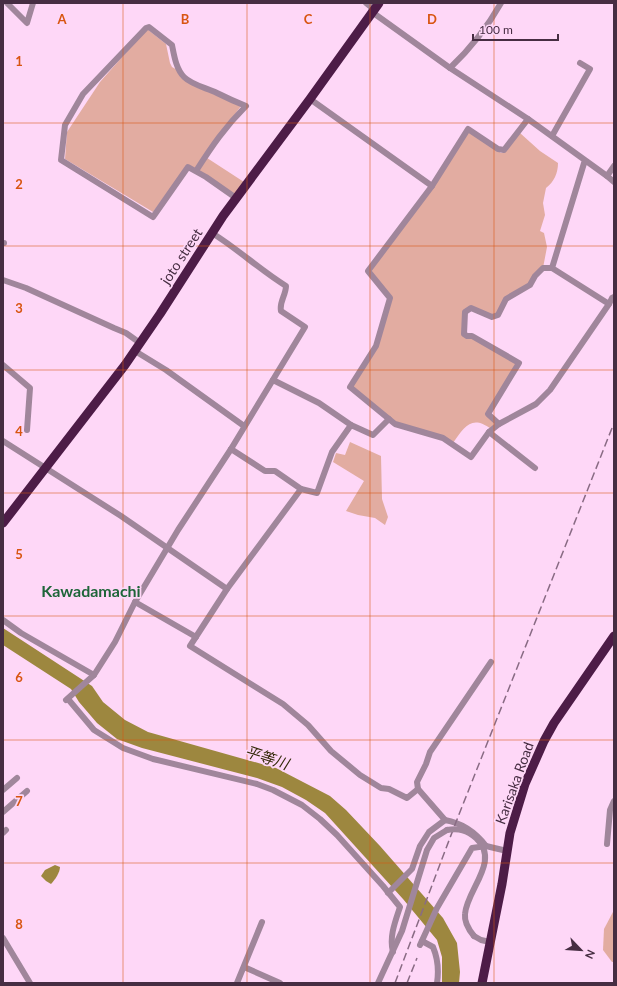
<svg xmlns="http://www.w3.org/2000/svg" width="617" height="986" font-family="Lato,'Noto Sans JP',sans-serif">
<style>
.green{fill:#e2aca1}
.water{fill:#9d873f}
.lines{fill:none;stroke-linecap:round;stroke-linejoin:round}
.minor{stroke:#a0869b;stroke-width:6}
.highway{stroke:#4d1c47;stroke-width:9}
.rail{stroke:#896b84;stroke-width:1.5;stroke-dasharray:8 4;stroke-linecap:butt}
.minor-bridge{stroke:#a0869b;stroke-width:6}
.grid{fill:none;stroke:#d85511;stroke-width:1;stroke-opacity:0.55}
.labels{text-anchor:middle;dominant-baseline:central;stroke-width:3.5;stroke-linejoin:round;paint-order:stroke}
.street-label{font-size:14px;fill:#462d42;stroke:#fed7f7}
.water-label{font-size:15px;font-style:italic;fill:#342a09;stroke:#fed7f7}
.quarter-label{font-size:16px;font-weight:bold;fill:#1e6539;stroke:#fed7f7}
.grid-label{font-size:13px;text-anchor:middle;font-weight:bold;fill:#d85511;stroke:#fed7f7;stroke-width:3.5;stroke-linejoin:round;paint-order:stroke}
</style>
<rect width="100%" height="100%" fill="#fed7f7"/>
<!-- green -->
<g class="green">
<polygon points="147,29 166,44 170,63 172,67 179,71 181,78 241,106 204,156 244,182 234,195 188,165 153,212 65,159 67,132 100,82"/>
<path d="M468 129 501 153 504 152 520 133 540 151 558 163C558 173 554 182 546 188L543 203 545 215 540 231 544 233 547 247 543 268 530 285 506 299 498 315 492 317 471 308 465 312 464 334 519 363 488 414 499 424 491 429C471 414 464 428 453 443L395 424 350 387 376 346 390 299 368 271 432 186Z"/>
<polygon points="350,442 381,456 382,499 388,517 385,525 375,518 358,515 346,511 364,481 333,462 336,453 345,455"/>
<polygon points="614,910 614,962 612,962 603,950 604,929"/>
</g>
<!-- water -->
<g class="water">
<polygon points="3,628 92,686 103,702 125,720 148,732 276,768 330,796 346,810 380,846 443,918 457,943 460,972 459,983 442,983 442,957 437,940 403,899 325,813 306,800 282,787 257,778 142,748 117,739 97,723 79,702 71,689 3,645"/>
<path d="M55 865 60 867C60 872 55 880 51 884L46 881 41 876 45 870Z"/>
</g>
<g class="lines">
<!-- minor -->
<g class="minor">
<polyline points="7,3 27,23 33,3"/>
<path d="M366 3 371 7 372 12 450 68C469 50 488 26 501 3"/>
<polyline points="450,68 528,119"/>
<polyline points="310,99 432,186"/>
<polyline points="552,136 590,69 580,63"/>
<polyline points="585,160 552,268 609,304 550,390 536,404 499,424 489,432 471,457 443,438 395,424 350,387 376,346 390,298 368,271 432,186 468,129 498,149 504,150 528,119 607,176 614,182"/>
<path d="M196 171C212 146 225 127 246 106 236 102 227 98 217 93 207 88 192 85 184 77 176 69 174 55 172 45L149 27 146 28 83 94 65 125 61 160 153 217 188 167 206 177 236 198"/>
<polyline points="607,176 614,166"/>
<polyline points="3,243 4,243"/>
<polyline points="3,280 26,288 114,328 126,333 140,343"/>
<polyline points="609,304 612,298 614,297"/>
<polyline points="135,351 166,370 244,426"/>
<polyline points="3,365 30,388 27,430"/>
<polyline points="273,380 319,403 351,425"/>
<polyline points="389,419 373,435 351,425 332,452 317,493 301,489 227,589 190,646 283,704 308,725 331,751 360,775 381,788 389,789 407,798 418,789"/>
<polyline points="499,424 488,414 519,363 472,336 467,336 464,334 465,312 471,308 492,317 498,315 506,299 530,285 535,276 543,268 552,268"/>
<polyline points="489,432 535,468"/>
<polyline points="3,441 121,516 227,589"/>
<polyline points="231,449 265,471 275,471 301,489"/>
<polyline points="135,602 196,637"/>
<polyline points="3,620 21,633 94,675"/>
<path d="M68 699 94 730 123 748 153 759 257 784 273 790 302 805 320 819 337 835 383 886 400 907C395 922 389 937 393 952"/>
<path d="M66 700 94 675 115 642 135 602 178 530 231 449 305 327 281 311C279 302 286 295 286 286 260 270 238 249 212 233"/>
<polyline points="3,790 17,778"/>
<polyline points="3,812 27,791"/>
<polyline points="445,820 418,789 417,782 426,764 430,752 491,662"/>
<polyline points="3,833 6,830"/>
<polyline points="607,844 610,810 614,801"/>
<path d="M388 893 412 869 420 846 429 832 445 820C462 823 476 833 486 846"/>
<polyline points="474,936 481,940 490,942"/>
<polyline points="3,938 30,983"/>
<path d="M422 941 433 947C438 959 439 970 437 983"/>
<polyline points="420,945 437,908 472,848 486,846 507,851"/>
<polyline points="244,967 280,983"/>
<polyline points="237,983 262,922"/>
<polyline points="378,983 402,931 427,850 434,838 447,830"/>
</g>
<!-- highway -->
<g class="highway">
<polyline points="3,523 125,365 160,314 223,216 310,99 379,3"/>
<polyline points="482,983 502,884 510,833 525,784 544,741 554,723 614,636"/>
</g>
<!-- rail -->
<g class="rail">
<polyline points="395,983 456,822 614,423"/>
<polyline points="407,983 417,958"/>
</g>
<!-- minor-bridge -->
<path class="minor-bridge" d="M447 830C459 828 467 830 476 838 501 861 467 889 465 914 464 923 469 930 474 936"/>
</g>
<!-- grid -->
<path class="grid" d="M123 3V983M247 3V983M370 3V983M494 3V983M3 123H614M3 246H614M3 370H614M3 493H614M3 616H614M3 740H614M3 863H614"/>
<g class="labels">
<!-- street labels -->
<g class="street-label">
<text transform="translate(181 256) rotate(-57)">joto street</text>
<text transform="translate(514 783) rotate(-70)">Karisaka Road</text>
</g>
<!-- water labels -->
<g class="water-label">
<text transform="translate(267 757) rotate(18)">平等川</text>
</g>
<!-- quarter labels -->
<g class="quarter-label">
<text x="91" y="590">Kawadamachi</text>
</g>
</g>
<g class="grid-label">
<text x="62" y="24">A</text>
<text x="185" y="24">B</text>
<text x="308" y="24">C</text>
<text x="432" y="24">D</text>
<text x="19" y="66">1</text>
<text x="19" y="189">2</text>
<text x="19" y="313">3</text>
<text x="19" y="436">4</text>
<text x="19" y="559">5</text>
<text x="19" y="682">6</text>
<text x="19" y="806">7</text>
<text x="19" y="929">8</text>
</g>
<!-- border -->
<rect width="617" height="986" fill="none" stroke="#462d42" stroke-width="8"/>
<!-- north arrow -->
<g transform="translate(581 950) rotate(115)" stroke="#fed7f7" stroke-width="3" paint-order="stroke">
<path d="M0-3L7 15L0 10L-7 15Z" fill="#462d42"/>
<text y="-6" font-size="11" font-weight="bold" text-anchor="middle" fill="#462d42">N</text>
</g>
<!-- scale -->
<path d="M473 34v6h85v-6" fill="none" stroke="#462d42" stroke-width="2"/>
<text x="479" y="34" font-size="12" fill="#462d42" stroke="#fed7f7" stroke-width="3" paint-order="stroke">100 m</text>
</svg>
